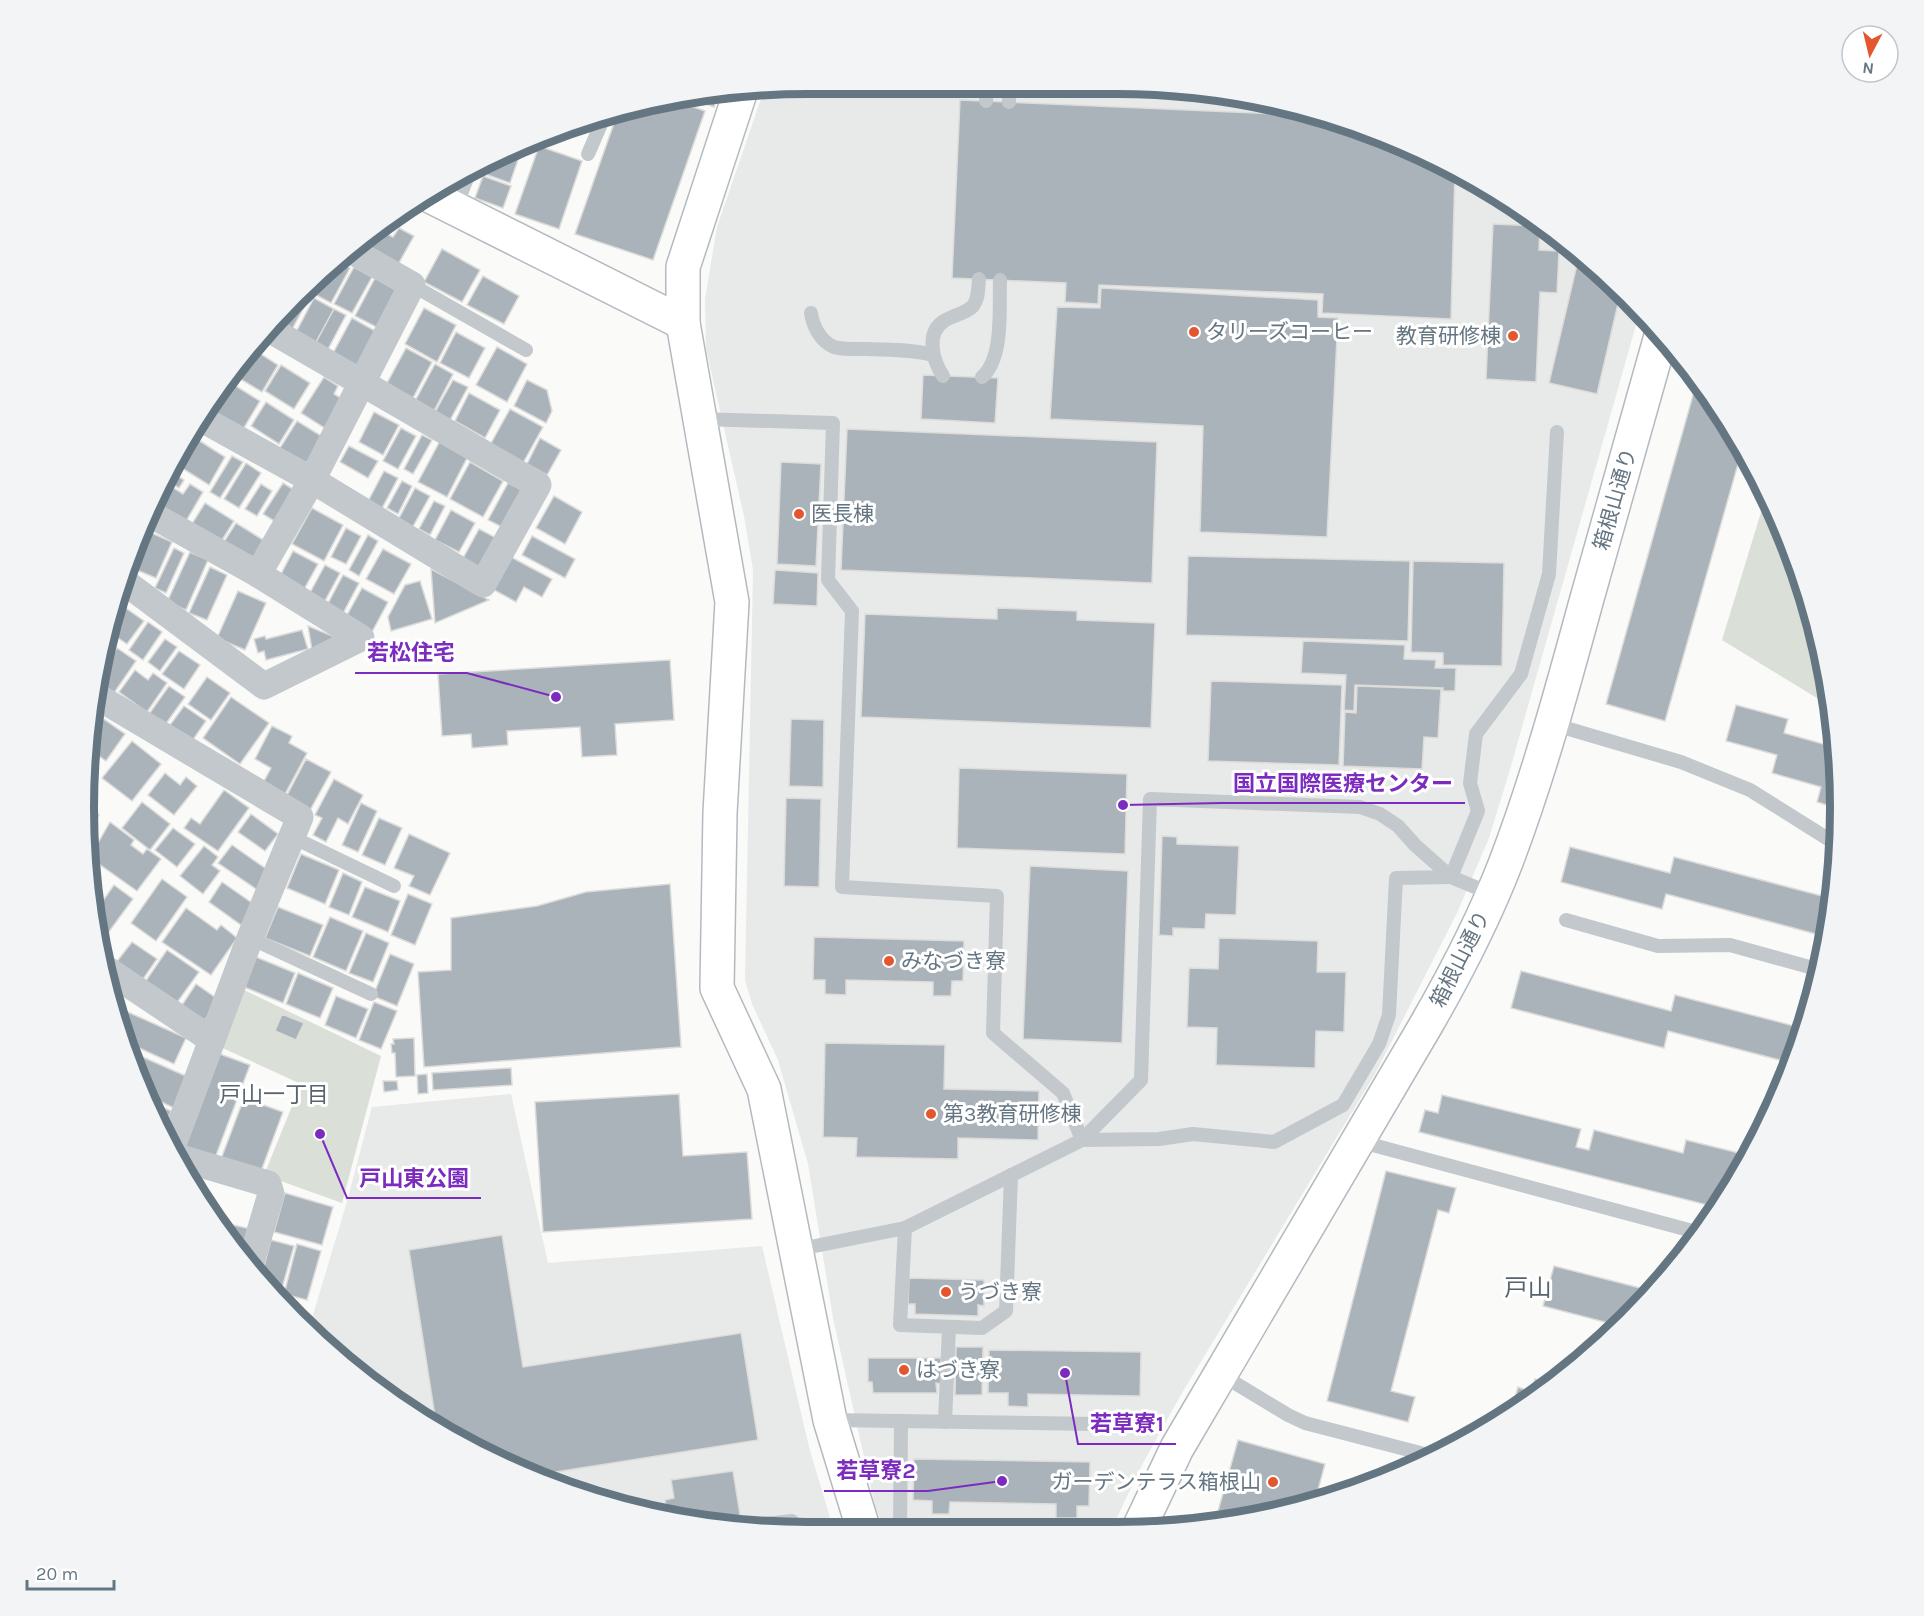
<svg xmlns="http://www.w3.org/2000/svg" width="1924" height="1616" font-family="Karla,'Noto Sans JP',sans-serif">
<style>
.built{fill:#e8e9e9}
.green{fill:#dadfd7}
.building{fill:#aab3b9;stroke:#dcdcda;stroke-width:1.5}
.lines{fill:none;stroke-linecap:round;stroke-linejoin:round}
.secondary-casing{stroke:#b3babf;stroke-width:36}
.lane{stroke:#c3c8cc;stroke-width:14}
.street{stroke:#c3c8cc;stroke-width:27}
.secondary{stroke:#fff;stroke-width:33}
.poi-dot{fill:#e4572e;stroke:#fff;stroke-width:2}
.labels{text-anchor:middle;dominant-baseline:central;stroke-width:6;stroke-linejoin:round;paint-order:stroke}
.poi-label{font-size:21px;fill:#657683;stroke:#fff;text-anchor:start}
.street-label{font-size:21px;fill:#657683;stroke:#fff}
.neighbourhood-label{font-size:22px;fill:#57646e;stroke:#fff}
.quarter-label{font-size:24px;fill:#57646e;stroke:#fff}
.rim{fill:none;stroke:#657683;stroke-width:8}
.leader{fill:none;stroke:#7b2cbf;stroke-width:2}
.callout-dot{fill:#7b2cbf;stroke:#fff;stroke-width:2}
.callout-label{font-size:22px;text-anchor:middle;font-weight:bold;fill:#7b2cbf;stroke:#fff;stroke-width:6;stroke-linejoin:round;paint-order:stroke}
</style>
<rect width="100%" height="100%" fill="#fafaf8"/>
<!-- built -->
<g class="built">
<polygon points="808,84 1210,90 1304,109 1436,159 1519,206 1628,296 1640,311 1509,773 1489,838 1457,913 1375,1074 1182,1393 1143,1463 1110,1532 885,1531 875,1506 833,1318 808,1164 778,1060 752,1004 745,980 753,570 744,516 706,349 705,299 717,227 764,90"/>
<polygon points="511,1094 548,1263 762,1246 809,1447 834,1531 760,1530 576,1494 446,1435 330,1352 309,1328 346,1205 372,1107"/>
</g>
<!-- green -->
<g class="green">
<polygon points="1766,496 1785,531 1826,666 1830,706 1722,640"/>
<polygon points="238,987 381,1056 342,1203 264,1175 301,1084 216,1045"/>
</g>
<!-- building -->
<g class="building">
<polygon points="718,96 714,107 692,99"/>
<polygon points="960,100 1322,116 1436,159 1455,170 1451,319 1322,313 1323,294 1099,285 1098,304 1065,302 1066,283 952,278"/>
<polygon points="676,101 705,111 653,260 575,234 619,109"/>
<polygon points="539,146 582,161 559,229 515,214"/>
<polygon points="515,152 520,154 510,183 485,174 489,163"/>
<polygon points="465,173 461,186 446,181"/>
<polygon points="483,176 511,186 503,208 475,198"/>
<polygon points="1493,224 1540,226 1539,250 1559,251 1557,293 1540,292 1536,382 1486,379"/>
<polygon points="399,228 414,236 396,268 362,245 381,231 393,237"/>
<polygon points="442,249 480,270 462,302 424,282"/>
<polygon points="1579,256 1621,291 1597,394 1549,383"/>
<polygon points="340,263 350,268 331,303 316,295 329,270"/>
<polygon points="354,267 372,277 352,313 334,304"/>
<polygon points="483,276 519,296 504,324 467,305"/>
<polygon points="321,277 313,292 306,288"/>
<polygon points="375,278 404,293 384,331 355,316"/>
<polygon points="1101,288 1318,300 1318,317 1338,318 1327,537 1200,532 1203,426 1050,419 1057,307 1100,308"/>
<polygon points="300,293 309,298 291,331 275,322"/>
<polygon points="314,298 334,309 314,346 294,336"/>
<polygon points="424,308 456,325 437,362 405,344"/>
<polygon points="334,309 346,315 326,353 314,346"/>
<polygon points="352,318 379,333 358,372 331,357"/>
<polygon points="456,332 485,348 469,378 440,363"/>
<polygon points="497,347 527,364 507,402 476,385"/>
<polygon points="406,348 432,362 413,398 386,385"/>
<polygon points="253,349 278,365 262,392 232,374"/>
<polygon points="435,364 453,374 434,411 415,401"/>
<polygon points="281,365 310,383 294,409 265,391"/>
<polygon points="923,375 998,378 995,423 921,419"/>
<polygon points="324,377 338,386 334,394 344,400 326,429 301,413"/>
<polygon points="453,380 468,387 449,422 434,414"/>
<polygon points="527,380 547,390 552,411 546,423 514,406"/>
<polygon points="227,381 208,411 206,406"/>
<polygon points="1697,381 1718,405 1742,450 1665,721 1606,704"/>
<polygon points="231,383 260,401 242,431 213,412"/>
<polygon points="469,393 500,410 485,438 455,421"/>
<polygon points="266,402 294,420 279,444 251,426"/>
<polygon points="510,409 543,427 523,463 490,445"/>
<polygon points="374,412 399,425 383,455 359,442"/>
<polygon points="297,421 323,437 304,467 278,451"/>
<polygon points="401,428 416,436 398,469 383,461"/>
<polygon points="847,429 1157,442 1152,583 841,570"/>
<polygon points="422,435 432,440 413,474 404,469"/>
<polygon points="192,436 225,457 209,485 177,465"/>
<polygon points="540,438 561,450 547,475 527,464"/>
<polygon points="440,441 468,456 447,497 418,482"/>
<polygon points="349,446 378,461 368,478 340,462"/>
<polygon points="232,456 243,462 220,498 210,492"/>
<polygon points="470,462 503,481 483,517 450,499"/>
<polygon points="781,462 821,464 816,566 777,564"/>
<polygon points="246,463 261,473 239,508 224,499"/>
<polygon points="384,471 398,478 379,514 365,507"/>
<polygon points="176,475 184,480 179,488 172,484"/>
<polygon points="402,481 412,486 398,514 387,508"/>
<polygon points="283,483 299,493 279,524 263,514"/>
<polygon points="508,483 528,493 508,530 488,520"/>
<polygon points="190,484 203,492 182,528 154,511 169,485 183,494"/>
<polygon points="261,484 272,491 257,516 245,509"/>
<polygon points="415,488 430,496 411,530 397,522"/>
<polygon points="554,496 582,512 565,544 536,528"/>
<polygon points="434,501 445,506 430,535 419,529"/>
<polygon points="205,503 234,521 219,545 190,527"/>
<polygon points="312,508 343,525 324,561 292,544"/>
<polygon points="451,510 475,523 459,552 435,540"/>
<polygon points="236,523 268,543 254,565 222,545"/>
<polygon points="346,528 361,536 346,564 331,557"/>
<polygon points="479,529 502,541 483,575 461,562"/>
<polygon points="145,530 172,542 156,578 127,566"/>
<polygon points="368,535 378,541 359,576 349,570"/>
<polygon points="532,536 575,559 565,578 522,555"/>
<polygon points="174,548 184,553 166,593 155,588"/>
<polygon points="383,549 411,564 394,594 366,579"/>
<polygon points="293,551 318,564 303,591 279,578"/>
<polygon points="190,552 208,560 186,610 167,602"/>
<polygon points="1188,556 1410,561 1408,641 1186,635"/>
<polygon points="511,557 552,579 542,597 524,587 516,602 494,590"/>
<polygon points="1413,561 1504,563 1502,666 1443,665 1443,653 1411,652"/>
<polygon points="325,565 340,573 320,610 305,602"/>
<polygon points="210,567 227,575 207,620 189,613"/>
<polygon points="431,569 489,600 435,623"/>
<polygon points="775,570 818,573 817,606 773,604"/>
<polygon points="343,575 359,583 340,619 324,611"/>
<polygon points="420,581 432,619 391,631 388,617 405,585"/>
<polygon points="362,588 388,602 372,632 346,617"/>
<polygon points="238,591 266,603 245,650 217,638"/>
<polygon points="117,602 144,621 127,644 111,633"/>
<polygon points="997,608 1077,611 1077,620 1155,623 1151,728 861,717 865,614 997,619"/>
<polygon points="148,622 162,632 143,660 129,650"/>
<polygon points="308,626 335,637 312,650"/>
<polygon points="302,630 308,649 266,660 264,651 258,653 254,639 265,636 266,639"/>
<polygon points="165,639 177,647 160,671 148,662"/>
<polygon points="1303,641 1405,645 1404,659 1436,660 1435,668 1456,668 1455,691 1443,691 1443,688 1355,685 1354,711 1344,710 1346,675 1301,673"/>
<polygon points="117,648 136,661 114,693 101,684 104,667"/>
<polygon points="179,651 200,665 184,689 162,674"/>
<polygon points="670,660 674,720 615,724 617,755 582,757 580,727 507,731 508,745 472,748 471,734 442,736 438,674"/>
<polygon points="135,670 148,680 153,673 167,683 147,712 119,692"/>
<polygon points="207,677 230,693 211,720 188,704"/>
<polygon points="1211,681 1342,685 1339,765 1208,761"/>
<polygon points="169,686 185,697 165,725 149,714"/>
<polygon points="1357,686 1441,689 1438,738 1424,737 1422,769 1343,766 1345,712 1356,713"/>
<polygon points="231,697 269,723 240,764 203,738"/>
<polygon points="1736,705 1788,719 1784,733 1834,747 1830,764 1836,766 1840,809 1817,802 1821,787 1772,773 1777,755 1726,741"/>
<polygon points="184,706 206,721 192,741 170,725"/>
<polygon points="95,713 125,734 106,761 88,748"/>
<polygon points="791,719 824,720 823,787 789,786"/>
<polygon points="272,726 292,736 289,743 307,753 284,796 262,785 271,768 255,759"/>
<polygon points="132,741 161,764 132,801 102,778"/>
<polygon points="306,759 331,772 309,812 285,799"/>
<polygon points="86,764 97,772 87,787"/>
<polygon points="959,768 1127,774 1125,854 957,848"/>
<polygon points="165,773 180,785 186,777 197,786 174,815 148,795"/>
<polygon points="334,779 363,795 348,824 338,818 326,842 313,835 322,818 315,815"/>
<polygon points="224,790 249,808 218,851 184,828 191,818 200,824"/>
<polygon points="786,798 821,799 819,887 784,886"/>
<polygon points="142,802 170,824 150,850 122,828"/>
<polygon points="361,803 377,811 358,852 342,845"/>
<polygon points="89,807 99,815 95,820 94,850 110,822 134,840 131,845 143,854 147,849 161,859 137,891 92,859"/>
<polygon points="251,814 278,834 265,851 238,832"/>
<polygon points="379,818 402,828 385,865 362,855"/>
<polygon points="173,828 195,844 177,867 155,850"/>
<polygon points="409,834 450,853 430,895 409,886 414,876 394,868"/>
<polygon points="1162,836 1177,837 1177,844 1239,846 1236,915 1206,914 1205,929 1173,928 1173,936 1159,935"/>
<polygon points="232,845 272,873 259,891 218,863"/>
<polygon points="204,846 218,857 212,865 220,871 203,894 180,876"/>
<polygon points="1570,847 1670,873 1674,857 1826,897 1816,934 1666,894 1662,909 1561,882"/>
<polygon points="301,854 339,870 325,904 287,888"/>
<polygon points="1030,866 1128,871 1122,1043 1023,1039"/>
<polygon points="343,873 362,882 349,915 329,907"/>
<polygon points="162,879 187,897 156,941 131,923"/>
<polygon points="222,882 255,905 241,925 209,902"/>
<polygon points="670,884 681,1047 424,1067 418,972 451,970 451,918 537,906 586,892"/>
<polygon points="114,885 133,899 108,933 96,924 95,912"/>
<polygon points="365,887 400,901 388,932 352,917"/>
<polygon points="408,894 432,904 415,945 391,935"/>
<polygon points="278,907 323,925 310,956 265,938"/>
<polygon points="186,908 217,930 221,925 237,938 211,975 162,942"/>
<polygon points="330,917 363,931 346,971 313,957"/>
<polygon points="366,933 389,943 373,982 349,973"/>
<polygon points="814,937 964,941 963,981 952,981 951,996 933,996 933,982 846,980 846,995 825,994 825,980 813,980"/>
<polygon points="1219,938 1318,941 1317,972 1346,972 1344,1032 1316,1031 1315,1068 1216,1065 1217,1028 1187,1027 1189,968 1218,969"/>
<polygon points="132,942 157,959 141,982 115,964"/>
<polygon points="167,950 199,972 176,1004 145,982"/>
<polygon points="390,954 414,964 397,1006 373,996"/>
<polygon points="256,957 295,973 283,1003 244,987"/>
<polygon points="1521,971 1671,1011 1675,995 1802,1028 1791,1063 1668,1031 1664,1048 1511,1008"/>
<polygon points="298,973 333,988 320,1018 286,1004"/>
<polygon points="196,984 219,1000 204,1021 182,1005"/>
<polygon points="336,996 368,1009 356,1038 325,1025"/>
<polygon points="374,1002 397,1011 381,1049 359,1040"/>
<polygon points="121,1009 186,1038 174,1064 126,1042 118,1016"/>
<polygon points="282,1014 304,1023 296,1040 275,1031"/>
<polygon points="414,1038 415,1076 396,1077 395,1053 392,1053 391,1044 394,1044 393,1039"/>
<polygon points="825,1043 945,1045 944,1089 1039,1091 1038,1140 958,1138 958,1159 856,1157 857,1138 823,1137"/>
<polygon points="129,1051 188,1077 174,1108 144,1094 139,1085"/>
<polygon points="220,1054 250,1065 215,1158 185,1147"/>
<polygon points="511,1068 512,1085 433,1090 432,1073"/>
<polygon points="427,1074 428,1093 418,1094 417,1075"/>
<polygon points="383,1081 397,1081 398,1090 384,1092"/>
<polygon points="679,1094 683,1156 747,1152 752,1219 543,1232 535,1102"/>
<polygon points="1442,1095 1581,1129 1576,1147 1589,1150 1594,1130 1683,1153 1686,1140 1747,1155 1719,1208 1419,1132 1425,1110 1438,1113"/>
<polygon points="244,1098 283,1112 260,1174 221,1159"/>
<polygon points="147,1100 171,1111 163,1130"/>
<polygon points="1386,1171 1456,1188 1449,1213 1438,1210 1391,1391 1415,1397 1408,1422 1327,1401"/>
<polygon points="285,1193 333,1207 322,1245 274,1232"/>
<polygon points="233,1225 251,1229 244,1254 230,1238"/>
<polygon points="502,1235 523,1367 741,1333 758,1440 550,1473 551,1483 446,1435 437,1429 409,1250"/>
<polygon points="271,1240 294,1246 282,1288 272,1285 262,1274"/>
<polygon points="297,1244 321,1251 307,1300 284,1294"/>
<polygon points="1554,1266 1652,1291 1628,1320 1620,1326 1543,1306"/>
<polygon points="909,1278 984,1280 984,1306 978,1305 978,1316 915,1314 915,1304 908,1304"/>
<polygon points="956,1347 983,1347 982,1395 955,1395"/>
<polygon points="989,1350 1141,1352 1140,1396 1028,1394 1028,1407 1008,1406 1008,1393 988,1393"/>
<polygon points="868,1358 941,1358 941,1384 936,1383 937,1393 873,1393 872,1382 868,1382"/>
<polygon points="1535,1379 1551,1383 1510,1414 1518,1387 1531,1392"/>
<polygon points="1238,1440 1325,1464 1315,1501 1258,1518 1215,1522"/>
<polygon points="914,1459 1090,1462 1089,1506 1077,1506 1077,1518 1056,1518 1056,1504 950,1502 949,1514 932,1514 932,1501 913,1500"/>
<polygon points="733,1471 742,1527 667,1512 665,1500 674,1498 671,1480"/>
</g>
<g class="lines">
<!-- secondary casing -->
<g class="secondary-casing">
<g id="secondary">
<polyline points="740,93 683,267 683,323 732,602 720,813 717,988 764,1089 830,1420 864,1531"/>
<polyline points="428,195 683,323"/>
<path d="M1138 1530 1177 1448 1426 1025C1456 973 1484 919 1506 862 1538 778 1562 690 1586 602 1611 514 1636 425 1661 336"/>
</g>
</g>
<!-- lane -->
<g class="lane">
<polyline points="986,101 987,87"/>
<polyline points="1009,102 1009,87"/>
<polyline points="588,154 605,115"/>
<polyline points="455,208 470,171"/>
<polyline points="412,285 526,350"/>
<path d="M811 313C813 326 820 341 834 347 843 350 857 349 867 349 889 350 911 349 933 355"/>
<path d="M943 376C933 361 925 333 944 321 953 315 965 314 973 306 979 298 978 288 979 279"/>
<path d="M982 377C1004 358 999 308 1000 280"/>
<polyline points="700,419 833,423 828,580 852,611 842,887 997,896 993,1033 1063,1093 1082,1140"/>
<polyline points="1552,724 1681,762 1750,790 1836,844"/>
<polyline points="292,837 394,886"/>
<polyline points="1492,894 1451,877 1478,811 1470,783 1476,734 1521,674 1549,574 1557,432"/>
<polyline points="1566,920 1658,946 1730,945 1820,970"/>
<polyline points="250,938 371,994"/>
<polyline points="1358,1141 1700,1233"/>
<polyline points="905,1228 900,1325 982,1328 1006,1311 1011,1175"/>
<polyline points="795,1250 905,1228 1082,1140 1141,1080 1150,799 1360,807 1380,814 1398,826 1415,845 1451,877 1396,878 1389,1015 1379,1044 1343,1105 1274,1142 1193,1134 1159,1139 1082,1140"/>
<polyline points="1220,1374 1288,1415 1305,1423 1432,1456"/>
<polyline points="830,1420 1096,1424"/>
<polyline points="945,1422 949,1327"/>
<polyline points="758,1530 757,1525 792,1521 793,1531"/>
<polyline points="900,1531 901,1421"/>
</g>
<!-- street -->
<g class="street">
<polyline points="200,418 312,480 483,584 538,485 269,329"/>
<polyline points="258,574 312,480 412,285 354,252"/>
<polyline points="122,580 264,686 361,638 258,574 152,515"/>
<polyline points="98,697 300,817 250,938 212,1040"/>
<polyline points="103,967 212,1040 172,1147"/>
<polyline points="177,1157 268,1184 271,1194 251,1262"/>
</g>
<!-- secondary -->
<use href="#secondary" class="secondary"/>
</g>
<!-- markers -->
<g class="poi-dot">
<circle cx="1194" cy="332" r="6"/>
<circle cx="1513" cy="336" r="6"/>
<circle cx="799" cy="514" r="6"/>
<circle cx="889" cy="961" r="6"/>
<circle cx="931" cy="1114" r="6"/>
<circle cx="946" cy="1292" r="6"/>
<circle cx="904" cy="1370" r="6"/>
<circle cx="1273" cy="1482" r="6"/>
</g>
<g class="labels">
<!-- poi labels -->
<g class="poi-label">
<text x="1206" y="332">タリーズコーヒー</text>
<text x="1501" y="336" text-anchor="end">教育研修棟</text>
<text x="811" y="514">医長棟</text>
<text x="901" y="961">みなづき寮</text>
<text x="943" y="1114">第3教育研修棟</text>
<text x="958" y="1292">うづき寮</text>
<text x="916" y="1370">はづき寮</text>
<text x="1261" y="1482" text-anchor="end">ガーデンテラス箱根山</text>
</g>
<!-- street labels -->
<g class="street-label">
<text transform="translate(1615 499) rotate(-74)">箱根山通り</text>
<text transform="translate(1460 959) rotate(-63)">箱根山通り</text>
</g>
<!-- neighbourhood labels -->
<g class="neighbourhood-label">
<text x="274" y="1095">戸山一丁目</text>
</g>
<!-- quarter labels -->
<g class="quarter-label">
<text x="1528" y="1288">戸山</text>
</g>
</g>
<!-- crop -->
<path d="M0 0H1924V1616H0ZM808 94H1116A714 714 0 0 1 1830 808V808A714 714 0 0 1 1116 1522H808A714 714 0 0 1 94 808V808A714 714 0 0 1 808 94Z" fill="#f3f4f5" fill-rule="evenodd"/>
<path class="rim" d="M808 94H1116A714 714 0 0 1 1830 808V808A714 714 0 0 1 1116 1522H808A714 714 0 0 1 94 808V808A714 714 0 0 1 808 94Z"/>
<!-- callouts -->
<path class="leader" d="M556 697L467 673H355M1123 805L1221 803H1465M320 1134L347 1198H481M1065 1373L1078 1444H1176M1002 1481L928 1491H824"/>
<g class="callout-dot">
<circle cx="556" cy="697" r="6"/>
<circle cx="1123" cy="805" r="6"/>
<circle cx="320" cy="1134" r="6"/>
<circle cx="1065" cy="1373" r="6"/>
<circle cx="1002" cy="1481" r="6"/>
</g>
<g class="callout-label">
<text x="411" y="660">若松住宅</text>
<text x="1343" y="791">国立国際医療センター</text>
<text x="414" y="1186">戸山東公園</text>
<text x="1127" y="1431">若草寮1</text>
<text x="876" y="1478">若草寮2</text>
</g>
<!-- north arrow -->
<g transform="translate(1870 54) rotate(187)"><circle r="28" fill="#ffffff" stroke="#c1c8cd" stroke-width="1.5"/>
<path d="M0-4.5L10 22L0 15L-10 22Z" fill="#e4572e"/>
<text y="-9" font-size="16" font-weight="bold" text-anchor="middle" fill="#657683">N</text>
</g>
<!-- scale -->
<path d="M27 1580v9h87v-9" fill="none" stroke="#657683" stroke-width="3"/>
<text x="36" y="1580" font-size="18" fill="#657683" stroke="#ffffff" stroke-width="4.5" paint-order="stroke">20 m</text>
</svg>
